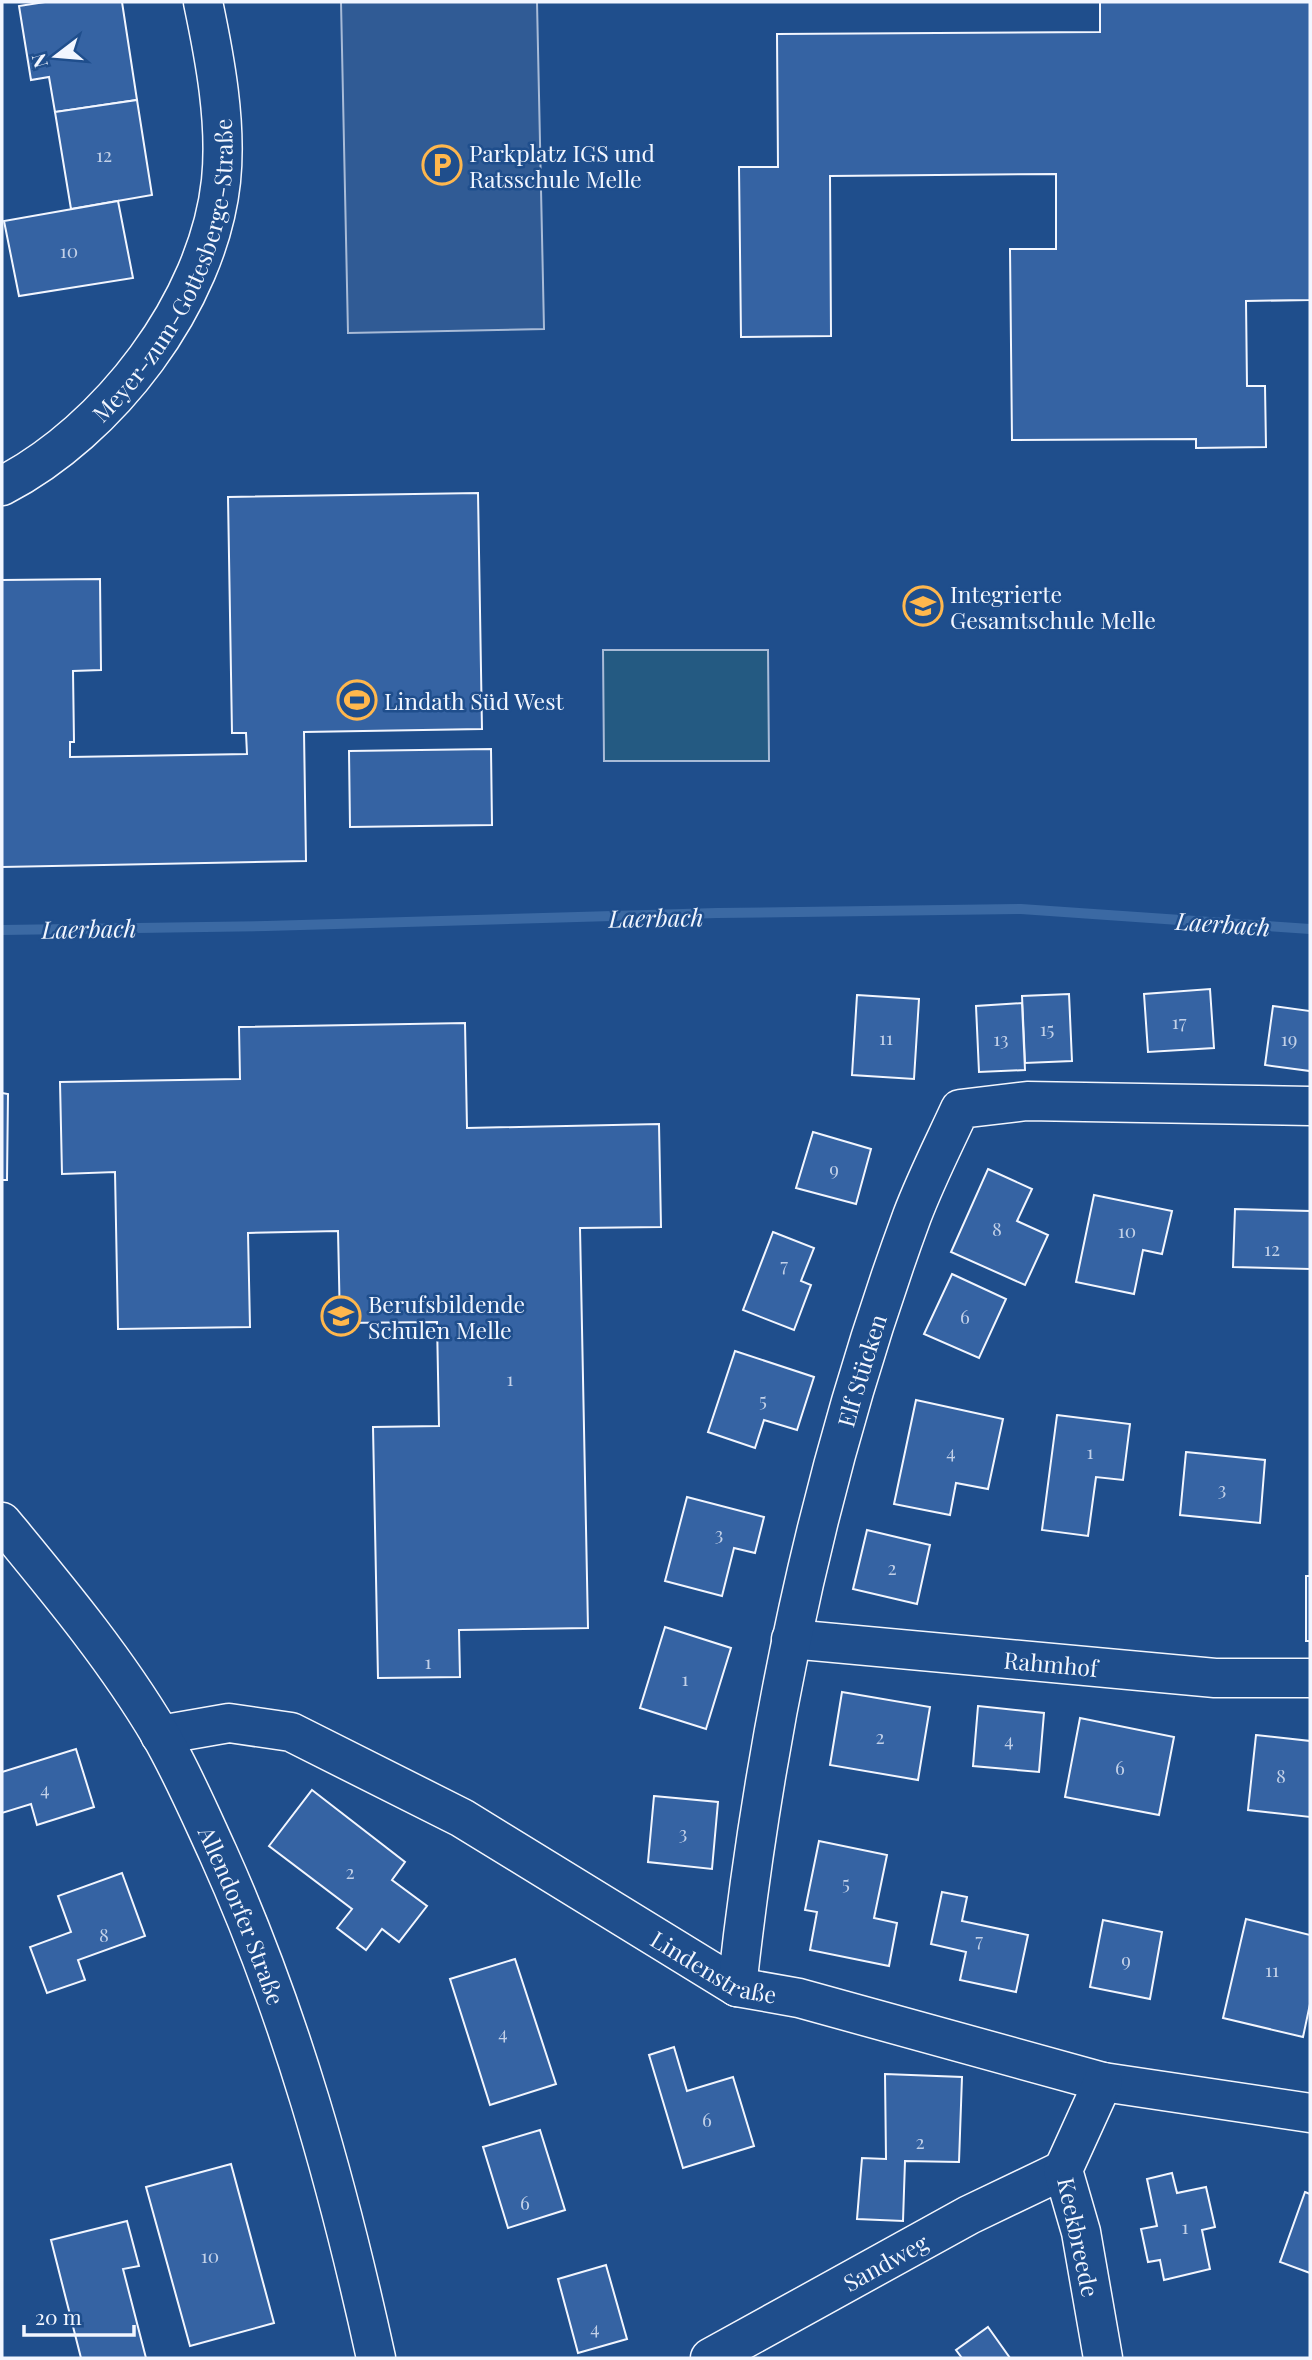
<svg xmlns="http://www.w3.org/2000/svg" width="1312" height="2360" font-family="'Playfair Display',serif">
<style>
.green{fill:#245a82;stroke:#a8bbd7;stroke-width:2}
.parking{fill:#305b95;stroke:#a8bbd7;stroke-width:2}
.lines{fill:none;stroke-linecap:round;stroke-linejoin:round}
.stream{stroke:#3b69a3;stroke-width:10}
.building{fill:#3563a3;stroke:#f2f6ff;stroke-width:2}
.minor-casing{stroke:#f2f6ff;stroke-width:41}
.major-casing{stroke:#f2f6ff;stroke-width:41}
.minor{stroke:#1f4e8c;stroke-width:38}
.major{stroke:#1f4e8c;stroke-width:38}
.labels{text-anchor:middle;dominant-baseline:central;stroke-width:5;stroke-linejoin:round;paint-order:stroke}
.number-label{font-size:19px;fill:#c3d1e8}
.poi-label{font-size:23px;fill:#f2f6ff;stroke:#1f4e8c;text-anchor:start}
.street-label{font-size:23px;fill:#f2f6ff;stroke:#1f4e8c}
.water-label{font-size:24px;font-style:italic;fill:#f2f6ff;stroke:#1f4e8c}
</style>
<rect width="100%" height="100%" fill="#1f4e8c"/>
<!-- green -->
<polygon class="green" points="603,650 768,650 769,761 604,761"/>
<!-- parking -->
<polygon class="parking" points="341,2 537,2 544,329 348,333"/>
<g class="lines">
<!-- stream -->
<polyline class="stream" points="2,930 266,926 717,913 1021,909 1310,929"/>
</g>
<!-- building -->
<g class="building">
<polygon points="45,2 122,2 137,100 55,112 49,77 31,80 19,6"/>
<polygon points="1100,2 1310,2 1310,300 1246,301 1247,386 1265,386 1266,447 1196,448 1196,439 1012,440 1010,249 1056,249 1056,174 830,176 831,336 741,337 739,167 778,167 777,34 1100,32"/>
<polygon points="137,100 152,195 71,209 55,112"/>
<polygon points="118,201 133,278 19,296 4,221"/>
<polygon points="478,493 482,729 304,732 306,861 2,867 2,580 100,579 101,670 73,671 74,742 70,742 70,757 247,754 246,733 232,733 228,497"/>
<polygon points="491,749 492,825 350,827 349,751"/>
<polygon points="1210,989 1214,1048 1148,1052 1144,994"/>
<polygon points="1069,994 1072,1061 1025,1063 1022,996"/>
<polygon points="857,995 919,999 914,1079 852,1075"/>
<polygon points="1022,1003 1025,1070 979,1072 976,1006"/>
<polygon points="1273,1006 1310,1011 1310,1071 1265,1065"/>
<polygon points="465,1023 467,1128 659,1124 661,1227 580,1228 588,1628 459,1630 460,1677 378,1678 373,1427 439,1426 437,1322 340,1323 338,1231 248,1233 250,1327 118,1329 115,1172 62,1174 60,1082 240,1079 239,1027"/>
<polygon points="2,1093 8,1094 7,1180 2,1180"/>
<polygon points="813,1132 871,1149 856,1204 796,1188"/>
<polygon points="988,1169 1032,1189 1017,1221 1048,1235 1025,1285 951,1252"/>
<polygon points="1094,1195 1172,1211 1162,1254 1143,1250 1134,1294 1076,1282"/>
<polygon points="1235,1209 1310,1211 1310,1269 1233,1267"/>
<polygon points="773,1232 814,1248 801,1281 811,1285 794,1330 743,1310"/>
<polygon points="952,1274 1006,1299 979,1358 924,1334"/>
<polygon points="735,1351 814,1377 797,1430 764,1420 755,1448 708,1432"/>
<polygon points="916,1400 1003,1419 988,1489 956,1483 950,1515 894,1504"/>
<polygon points="1057,1415 1130,1424 1123,1480 1096,1477 1088,1536 1042,1530"/>
<polygon points="1186,1452 1265,1460 1260,1523 1180,1515"/>
<polygon points="687,1497 764,1517 755,1553 734,1548 722,1596 665,1581"/>
<polygon points="867,1530 930,1545 917,1604 853,1589"/>
<rect x="1306" y="1576" width="4" height="65"/>
<polygon points="665,1627 731,1648 706,1729 640,1708"/>
<polygon points="842,1692 930,1707 918,1780 830,1765"/>
<polygon points="978,1706 1044,1713 1039,1772 973,1766"/>
<polygon points="1080,1718 1174,1737 1159,1815 1065,1797"/>
<polygon points="1256,1735 1310,1741 1310,1817 1248,1810"/>
<polygon points="76,1749 94,1807 37,1825 31,1804 2,1813 2,1772"/>
<polygon points="312,1790 405,1862 392,1880 427,1906 399,1942 382,1929 366,1950 337,1928 352,1909 269,1846"/>
<polygon points="654,1796 718,1802 712,1869 648,1862"/>
<polygon points="819,1841 887,1855 874,1918 897,1923 889,1966 810,1950 817,1912 805,1910"/>
<polygon points="122,1873 145,1936 78,1960 85,1980 47,1993 30,1947 71,1932 58,1896"/>
<polygon points="942,1892 967,1897 962,1921 1028,1935 1016,1992 960,1980 966,1952 931,1944"/>
<polygon points="1246,1919 1310,1935 1310,2004 1303,2037 1223,2018"/>
<polygon points="1103,1920 1162,1932 1150,1999 1090,1987"/>
<polygon points="515,1959 556,2084 490,2105 450,1979"/>
<polygon points="674,2047 687,2091 733,2077 754,2146 683,2168 649,2055"/>
<polygon points="885,2074 962,2077 959,2162 905,2161 903,2221 857,2219 862,2158 886,2159"/>
<polygon points="540,2130 565,2210 508,2228 483,2147"/>
<polygon points="231,2164 274,2323 190,2346 146,2187"/>
<polygon points="1172,2173 1177,2193 1206,2187 1215,2227 1202,2230 1210,2269 1164,2280 1160,2260 1148,2262 1141,2229 1157,2226 1147,2179"/>
<polygon points="1305,2192 1310,2194 1310,2273 1280,2262"/>
<polygon points="127,2221 139,2266 123,2269 146,2358 81,2358 51,2240"/>
<polygon points="606,2265 627,2339 578,2353 558,2279"/>
<polygon points="988,2327 1010,2358 962,2358 956,2350"/>
</g>
<g class="lines">
<!-- minor casing -->
<g class="minor-casing">
<g id="minor">
<path id="s1" d="M2 486C108 431 208 303 221 181 227 123 215 59 203 2"/>
<path id="s2" d="M791 1639 1215 1678H1310"/>
<path id="s3" d="M160 1735 229 1723 291 1732 462 1818 737 1987 799 1998 1103 2082 1310 2113"/>
<path id="s4" d="M737 1987C766 1723 820 1466 912 1216 926 1179 944 1144 960 1109L1027 1101 1310 1106"/>
<path id="s5" d="M710 2358 969 2215 1063 2170"/>
<polyline points="1103,2358 1081,2232 1063,2170 1103,2082"/>
</g>
</g>
<!-- major casing -->
<g class="major-casing">
<g id="major">
<path id="s6" d="M2 1522C58 1590 115 1658 160 1734 182 1772 200 1814 218 1853 291 2015 338 2185 376 2358"/>
</g>
</g>
<!-- minor -->
<use href="#minor" class="minor"/>
<!-- major -->
<use href="#major" class="major"/>
</g>
<!-- icons -->
<defs>
<g id="parking-ring" transform="scale(2.0125)"><circle r="9.5" fill="#1f4e8c" stroke="#ffb74d" stroke-width="1.5"/><path d="M-3.5-5.5H1a3.5 3.5 0 0 1 0 7H-1V5.5H-3.5ZM-1-3.4V-.6H.8a1.4 1.4 0 0 0 0-2.8Z" fill="#ffb74d"/></g>
<g id="school-ring" transform="scale(2.0125)"><circle r="9.5" fill="#1f4e8c" stroke="#ffb74d" stroke-width="1.5"/><path d="M0-5L7-2L0 1L-7-2ZM-4 1L0 2.5L4 1V4Q0 6-4 4Z" fill="#ffb74d"/></g>
<g id="stadium-ring" transform="scale(2.0125)"><circle r="9.5" fill="#1f4e8c" stroke="#ffb74d" stroke-width="1.5"/><path d="M0-5a6.5 5 0 1 0 0 10a6.5 5 0 1 0 0-10ZM-3.5-1.8h7v3.6h-7Z" fill="#ffb74d"/></g>
</defs>
<g fill-rule="evenodd">
<use href="#parking-ring" x="442" y="165"/>
<use href="#school-ring" x="923" y="606"/>
<use href="#stadium-ring" x="357" y="700"/>
<use href="#school-ring" x="341" y="1316"/>
</g>
<g class="labels">
<!-- number labels -->
<g class="number-label">
<text x="104" y="154">12</text>
<text x="69" y="250">10</text>
<text x="1179" y="1021">17</text>
<text x="1047" y="1028">15</text>
<text x="886" y="1037">11</text>
<text x="1001" y="1038">13</text>
<text x="1289" y="1038">19</text>
<text x="834" y="1168">9</text>
<text x="997" y="1228">8</text>
<text x="1127" y="1230">10</text>
<text x="1272" y="1248">12</text>
<text x="784" y="1264">7</text>
<text x="965" y="1316">6</text>
<text x="510" y="1378">1</text>
<text x="763" y="1399">5</text>
<text x="951" y="1451">4</text>
<text x="1090" y="1451">1</text>
<text x="1222" y="1488">3</text>
<text x="719" y="1533">3</text>
<text x="892" y="1567">2</text>
<text x="428" y="1661">1</text>
<text x="685" y="1678">1</text>
<text x="880" y="1736">2</text>
<text x="1009" y="1739">4</text>
<text x="1120" y="1767">6</text>
<text x="1281" y="1775">8</text>
<text x="45" y="1788">4</text>
<text x="683" y="1832">3</text>
<text x="350" y="1871">2</text>
<text x="846" y="1882">5</text>
<text x="104" y="1934">8</text>
<text x="979" y="1939">7</text>
<text x="1126" y="1959">9</text>
<text x="1272" y="1969">11</text>
<text x="503" y="2032">4</text>
<text x="707" y="2119">6</text>
<text x="920" y="2141">2</text>
<text x="525" y="2202">6</text>
<text x="1185" y="2226">1</text>
<text x="210" y="2255">10</text>
<text x="595" y="2327">4</text>
</g>
<!-- poi labels -->
<g class="poi-label">
<text x="469" y="152">Parkplatz IGS und<tspan x="469" dy="26">Ratsschule Melle</tspan></text>
<text x="950" y="593">Integrierte<tspan x="950" dy="26">Gesamtschule Melle</tspan></text>
<text x="384" y="700">Lindath Süd West</text>
<text x="368" y="1303">Berufsbildende<tspan x="368" dy="26">Schulen Melle</tspan></text>
</g>
<!-- street labels -->
<g class="street-label">
<text stroke="none"><textPath href="#s1" startOffset="284">Meyer-zum-Gottesberge-Straße</textPath></text>
<text stroke="none"><textPath href="#s4" startOffset="630">Elf Stücken</textPath></text>
<text stroke="none"><textPath href="#s2" startOffset="261">Rahmhof</textPath></text>
<text stroke="none"><textPath href="#s6" startOffset="464">Allendorfer Straße</textPath></text>
<text stroke="none"><textPath href="#s3" startOffset="618">Lindenstraße</textPath></text>
<text transform="translate(1079 2237) rotate(78)">Keekbreede</text>
<text stroke="none"><textPath href="#s5" startOffset="200">Sandweg</textPath></text>
</g>
<!-- water labels -->
<g class="water-label">
<text transform="translate(656 917) rotate(-1)">Laerbach</text>
<text transform="translate(1223 923) rotate(4)">Laerbach</text>
<text transform="translate(89 928) rotate(-1)">Laerbach</text>
</g>
</g>
<!-- border -->
<rect width="1312" height="2360" fill="none" stroke="#f2f6ff" stroke-width="7"/>
<!-- north arrow -->
<g transform="translate(56 56) rotate(254)" stroke="#1f4e8c" stroke-width="5" paint-order="stroke">
<path d="M0-5L12 26L0 18L-12 26Z" fill="#f2f6ff"/>
<text y="-10" font-size="19" font-weight="bold" text-anchor="middle" fill="#f2f6ff">N</text>
</g>
<!-- scale -->
<path d="M24 2325v10h110v-10" fill="none" stroke="#f2f6ff" stroke-width="3.5"/>
<text x="35" y="2325" font-size="21" fill="#f2f6ff" stroke="#1f4e8c" stroke-width="5" paint-order="stroke">20 m</text>
</svg>
